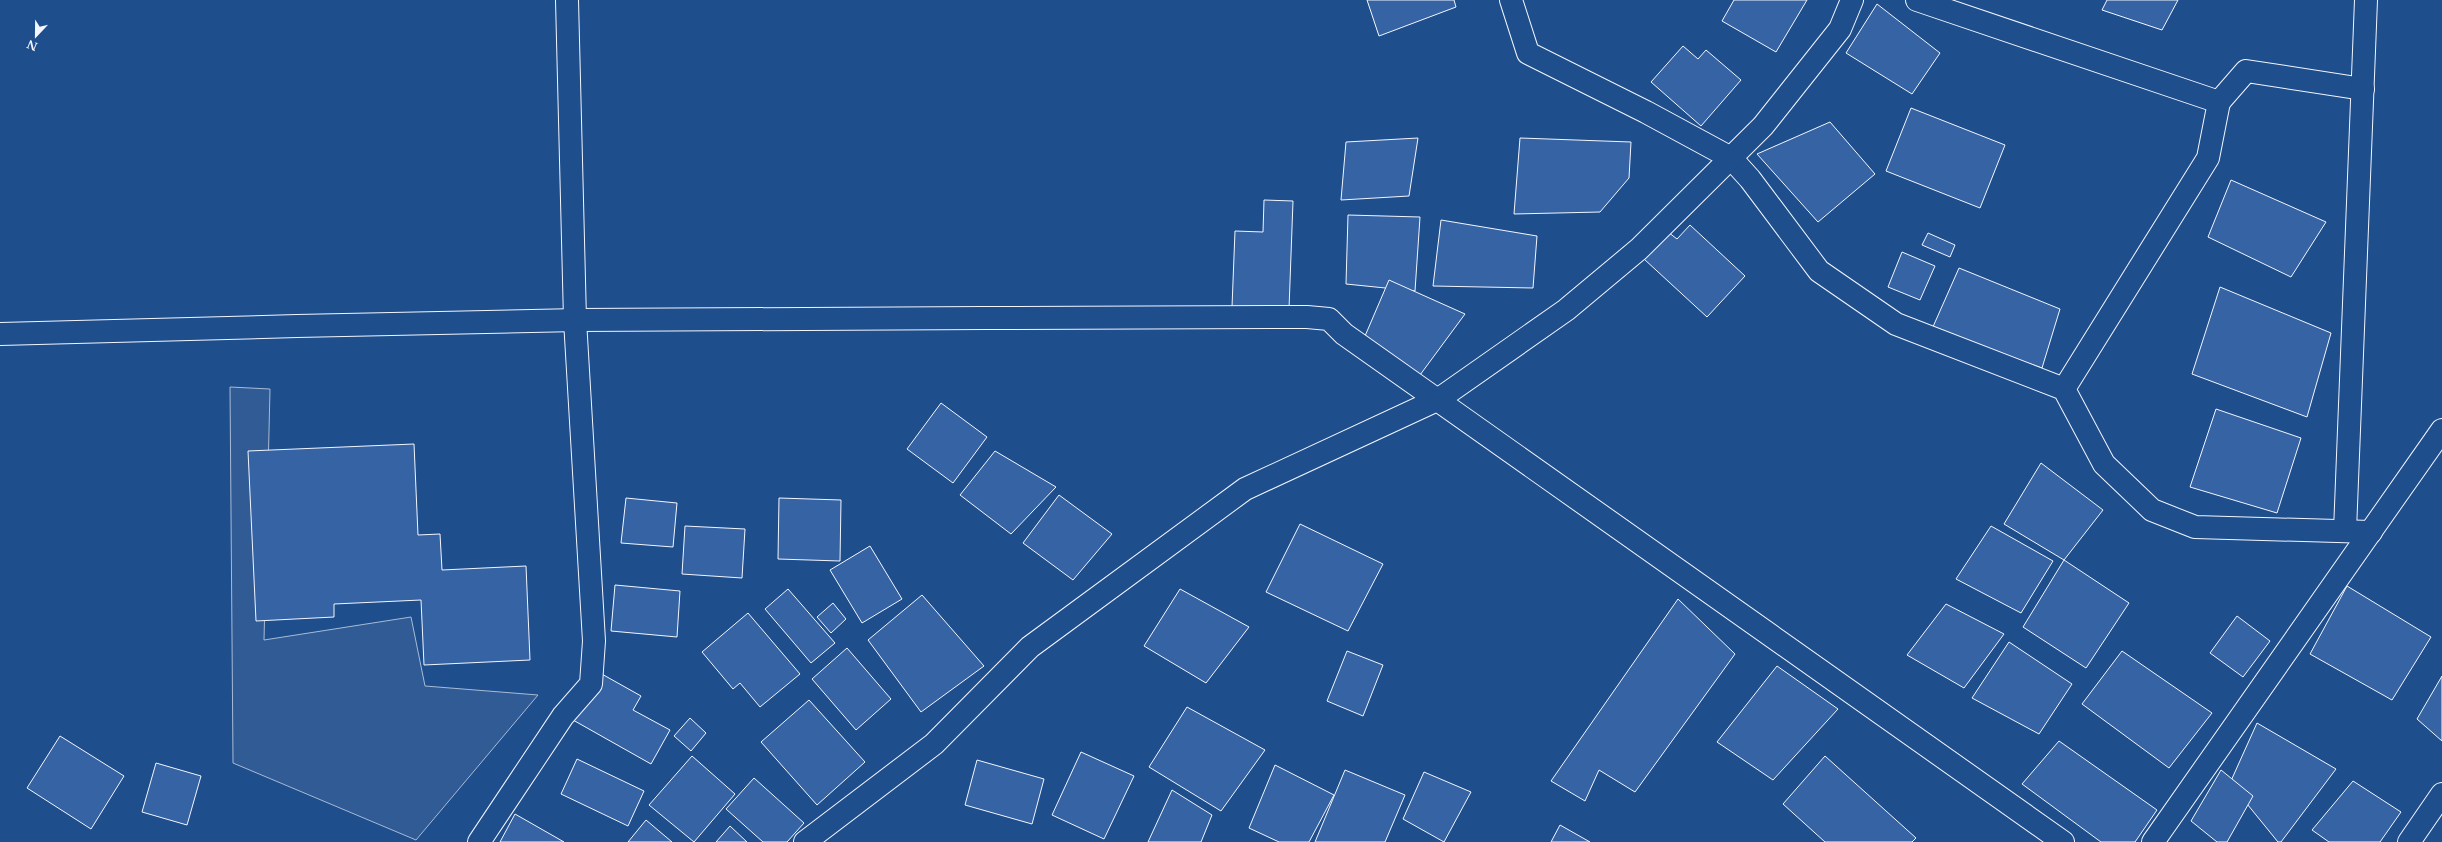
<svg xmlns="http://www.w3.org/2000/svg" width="2442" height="842" font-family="'Libre Baskerville',serif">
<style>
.built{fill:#305b95;stroke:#a8bbd7}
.building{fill:#3563a3;stroke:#f2f6ff}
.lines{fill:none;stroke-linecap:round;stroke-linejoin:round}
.street-casing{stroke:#f2f6ff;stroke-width:24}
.street{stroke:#1f4e8c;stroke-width:22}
</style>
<rect width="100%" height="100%" fill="#1f4e8c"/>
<!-- built -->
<polygon class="built" points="230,387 270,389 264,640 411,617 425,686 538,695 416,840 233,763"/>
<!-- building -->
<g class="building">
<polygon points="1367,0 1454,0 1456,7 1379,36"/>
<polygon points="1734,0 1807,0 1776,52 1722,21"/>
<polygon points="2107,0 2178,0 2162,30 2102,10"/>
<polygon points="1877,4 1940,53 1912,94 1846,53"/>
<polygon points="1683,46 1698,59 1706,50 1741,80 1701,126 1651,82"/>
<polygon points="1911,108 2005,145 1980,208 1886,171"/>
<polygon points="1830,122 1875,174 1818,222 1757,154"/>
<polygon points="1418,138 1409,196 1341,200 1346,142"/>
<polygon points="1520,138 1631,142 1629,178 1600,212 1514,214"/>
<polygon points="2231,180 2326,222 2291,277 2208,237"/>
<polygon points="1264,200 1293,201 1289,309 1232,307 1235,231 1263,232"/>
<polygon points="1348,215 1420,217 1415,291 1346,284"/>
<polygon points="1441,220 1537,236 1533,288 1433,286"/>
<polygon points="1690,225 1745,276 1707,317 1644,259 1668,232 1677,239"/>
<polygon points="1928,233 1955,245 1950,257 1922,245"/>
<polygon points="1902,252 1935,266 1920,300 1888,287"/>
<polygon points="1959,268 2060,309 2042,368 1932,329"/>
<polygon points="1389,280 1465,314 1420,375 1365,336"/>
<polygon points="2220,287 2331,333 2307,417 2192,374"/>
<polygon points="941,403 987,437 953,483 907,449"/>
<polygon points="2216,409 2301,438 2277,513 2190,487"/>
<polygon points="414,444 418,535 440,534 442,570 526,566 530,660 424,665 421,600 334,604 334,617 256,621 248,451"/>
<polygon points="995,451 1056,487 1011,534 960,495"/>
<polygon points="2041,463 2103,510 2064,560 2004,524"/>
<polygon points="1059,495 1112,534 1073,580 1023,543"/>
<polygon points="626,498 677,503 673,547 621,543"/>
<polygon points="779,498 841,500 840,561 778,559"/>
<polygon points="1300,524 1383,564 1348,631 1266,592"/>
<polygon points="685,526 745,529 742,578 682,574"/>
<polygon points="1991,526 2053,561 2021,613 1956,579"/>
<polygon points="870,546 902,599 862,623 830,570"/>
<polygon points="2064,560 2129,603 2086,668 2023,627"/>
<polygon points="615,585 680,591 677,637 611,631"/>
<polygon points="2347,586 2431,637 2392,700 2310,654"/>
<polygon points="788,589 835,643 811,663 765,609"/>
<polygon points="1180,589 1249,627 1206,683 1144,646"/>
<polygon points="922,595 984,666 921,712 868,640"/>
<polygon points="1678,599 1735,654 1635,792 1599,770 1585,801 1551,781"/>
<polygon points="833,603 846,619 831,633 817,617"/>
<polygon points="1946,604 2004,634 1964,688 1907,655"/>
<polygon points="748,613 800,674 760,707 740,683 733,689 702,652"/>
<polygon points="2237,616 2270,641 2243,677 2210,653"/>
<polygon points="2009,642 2072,684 2039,734 1972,698"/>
<polygon points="847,648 891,699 856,730 812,679"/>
<polygon points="1347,651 1383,665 1363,716 1327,701"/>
<polygon points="2122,651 2212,713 2169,768 2082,704"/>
<polygon points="1777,666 1838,709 1773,780 1717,742"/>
<polygon points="600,673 641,696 633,710 670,730 651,764 573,720"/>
<polygon points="2442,676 2442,741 2417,719"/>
<polygon points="809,700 865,762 817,805 761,742"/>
<polygon points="1187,707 1265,750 1221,811 1149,767"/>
<polygon points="690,718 706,733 691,751 674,736"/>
<polygon points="2257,723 2336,769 2281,842 2278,842 2230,783"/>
<polygon points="60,736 124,776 91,829 27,788"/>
<polygon points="2059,741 2157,810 2135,842 2101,842 2022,784"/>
<polygon points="1081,752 1134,776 1104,839 1052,815"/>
<polygon points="692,756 735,794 694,842 649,805"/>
<polygon points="1825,756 1916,838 1912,842 1825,842 1783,804"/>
<polygon points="577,759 644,791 628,826 561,794"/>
<polygon points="977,760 1044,779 1032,824 965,805"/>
<polygon points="156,763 201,776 187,825 142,812"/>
<polygon points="1275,765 1334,795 1309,842 1279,842 1249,828"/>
<polygon points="1345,770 1405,795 1385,842 1315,842"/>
<polygon points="2221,770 2253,796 2227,842 2217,842 2191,821"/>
<polygon points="1424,772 1471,792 1444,842 1403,819"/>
<polygon points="754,778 804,823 787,842 763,842 726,809"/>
<polygon points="2353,781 2401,812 2380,842 2329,842 2312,830"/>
<polygon points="1172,790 1212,815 1201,842 1148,842"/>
<polygon points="515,814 564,842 500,842"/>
<polygon points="646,820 672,842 628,842"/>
<polygon points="1560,825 1590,842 1551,842"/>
<polygon points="730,826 747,842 716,842"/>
</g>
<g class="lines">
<!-- street casing -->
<g class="street-casing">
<g id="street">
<polyline points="1511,0 1528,53 1646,112 1731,158 1750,179 1819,271 1896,324 2064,389 2104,464 2152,510 2195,527 2371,532"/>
<polyline points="1917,0 2219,102 2246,71 2363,89"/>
<path d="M0 334C193 329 385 323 578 320 821 317 1064 319 1307 317L1329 319 1344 334 2063 842"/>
<polyline points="2064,389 2208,158 2219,102"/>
<polyline points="2345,531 2366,0"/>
<polyline points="479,842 563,716 591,684 594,641 575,320 567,0"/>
<polyline points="805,842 934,744 1030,647 1245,489 1439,399 1566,310 1639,249 1763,126 1840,29 1852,0"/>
<polyline points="2153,842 2442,430"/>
<polyline points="2409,842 2442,794"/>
</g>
</g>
<!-- street -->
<use href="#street" class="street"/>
</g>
<!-- north arrow -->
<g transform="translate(36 36) rotate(202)" stroke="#1f4e8c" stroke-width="3" paint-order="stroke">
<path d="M0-3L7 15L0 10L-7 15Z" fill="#f2f6ff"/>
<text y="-6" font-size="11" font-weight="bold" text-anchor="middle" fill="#f2f6ff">N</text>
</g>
</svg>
